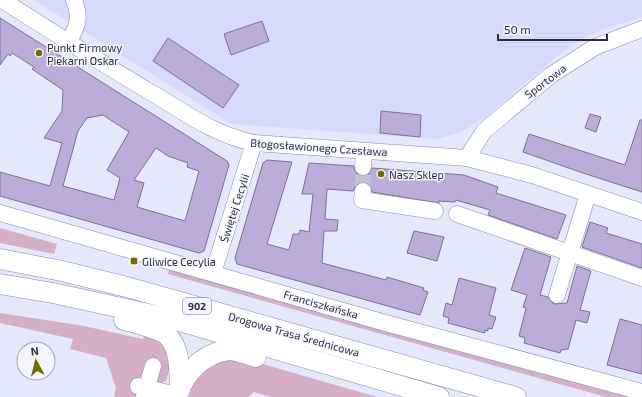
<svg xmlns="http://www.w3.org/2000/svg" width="642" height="397" font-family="'Exo 2',sans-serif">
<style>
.built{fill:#d6dafa}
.green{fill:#d4afc6}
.building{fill:#bcacd8;stroke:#7e6f98;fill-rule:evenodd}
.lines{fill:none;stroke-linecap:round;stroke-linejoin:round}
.minor-tunnel{stroke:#c0c2d5;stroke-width:16;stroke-dasharray:16 8;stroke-linecap:butt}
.minor-casing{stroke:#8689b4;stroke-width:17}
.major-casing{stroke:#8689b4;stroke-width:21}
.minor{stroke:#fff;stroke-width:16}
.major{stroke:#fff;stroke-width:20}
.poi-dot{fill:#756900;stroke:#f4f5fe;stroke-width:1.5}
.labels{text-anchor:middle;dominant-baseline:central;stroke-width:3;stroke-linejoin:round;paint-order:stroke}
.shield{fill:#f4f5fe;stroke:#696a7a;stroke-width:1}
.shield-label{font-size:10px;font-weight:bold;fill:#2d2f41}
.poi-label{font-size:11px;fill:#2d2f41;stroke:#f4f5fe;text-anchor:start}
.street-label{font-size:11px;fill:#2d2f41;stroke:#f4f5fe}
</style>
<rect width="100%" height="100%" fill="#e5e7fa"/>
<!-- built -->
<polygon class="built" points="34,0 642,0 642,17 599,31 571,46 555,58 483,119 462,132 438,139 231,124"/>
<!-- green -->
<g class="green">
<polygon points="0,228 57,244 54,254 0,243"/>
<polygon points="170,267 637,397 606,397 168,274"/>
<polygon points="0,313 84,326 143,339 146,331 166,344 171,364 166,381 139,393 139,397 114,397 116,388 106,358 70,349 73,339 0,323"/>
<path d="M249 360 377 397H271L254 392 248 397H189C191 391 192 384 195 379 204 359 231 360 249 360Z"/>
</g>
<!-- building -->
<g class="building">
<path d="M0 18 227 161 229 165 204 251 199 253 0 196V172L50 186 62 143 44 138 62 111 63 90 32 69 34 67 12 53 10 56 8 54 0 65ZM103 115 129 132 107 170 120 178 114 200 63 186 78 131 87 118ZM156 148 168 156 188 163 187 167 199 171 185 221 137 207 144 183 134 180Z"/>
<polygon points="262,21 269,41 231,55 224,34"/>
<polygon points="168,38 239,85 223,108 153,61"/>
<polygon points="381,111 421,115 420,137 380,133"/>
<polygon points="590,114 601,117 596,132 585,128"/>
<polygon points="640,120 642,120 642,192 583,173 523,152 529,134 625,165"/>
<polygon points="267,160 292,162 267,244 289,250 293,234 299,234 300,230 309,232 313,194 302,194 309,163 354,166 355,172 362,176 368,175 372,168 464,175 498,187 496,193 566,215 557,239 488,215 490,210 456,200 455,202 439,201 439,203 372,192 369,184 364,182 356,185 353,191 327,189 325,219 338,220 337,231 324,231 322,263 386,280 387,277 424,288 423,290 428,292 420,315 237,264 235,258 263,163"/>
<polygon points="590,222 608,228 606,233 642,244 642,268 582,247"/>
<polygon points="414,231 444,237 437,261 407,253"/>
<polygon points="525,248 551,257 540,295 548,297 554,304 567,303 577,266 591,271 580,310 590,312 587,323 576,320 568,349 561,350 560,353 524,343 525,338 519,336 526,308 523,307 527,295 511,290"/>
<polygon points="459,278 496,288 489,315 496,317 492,329 488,328 488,331 485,330 485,333 448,323 449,318 443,316 446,303 452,305"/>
<polygon points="620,319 642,325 642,374 607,365"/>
</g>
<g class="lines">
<!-- minor-tunnel -->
<polyline class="minor-tunnel" points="363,191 363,167"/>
<!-- minor casing -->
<g class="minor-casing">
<g id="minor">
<path d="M2 0C53 32 104 65 157 96 188 115 218 136 254 143L467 158 532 175 642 212"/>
<path d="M68 42C78 27 81 17 74 0"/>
<polyline points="467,158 484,131 551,75 595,47 642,29"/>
<polyline points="363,167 364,151"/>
<polyline points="363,191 362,200 435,211"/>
<polyline points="0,213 382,322 642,392"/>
<polyline points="457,214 642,278"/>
<polyline points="213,273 254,143"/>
<polyline points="557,295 588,194"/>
<polyline points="138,386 178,395"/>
<polyline points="144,397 153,366"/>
</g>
</g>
<!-- major casing -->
<g class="major-casing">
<g id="major">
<polyline points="0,259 62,271 127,287 516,397"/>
<polyline points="0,284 53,293 176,320 439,397"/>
<path d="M124 320C133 322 162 330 167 335 181 349 179 371 180 388"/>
<path d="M177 397C184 373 203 353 229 350 237 350 248 355 256 357"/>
</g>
</g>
<!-- minor -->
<use href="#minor" class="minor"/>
<!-- major -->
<use href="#major" class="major"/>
</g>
<!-- markers -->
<g class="poi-dot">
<circle cx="39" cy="53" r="4"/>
<circle cx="381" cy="174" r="4"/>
<rect x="130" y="257" width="8" height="8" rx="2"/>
</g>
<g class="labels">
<!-- shield labels -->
<rect class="shield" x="183" y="298" width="28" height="16" rx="3"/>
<g class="shield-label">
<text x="197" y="306">902</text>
</g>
<!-- poi labels -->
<g class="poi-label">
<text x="47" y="47">Punkt Firmowy<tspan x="47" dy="13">Piekarni Oskar</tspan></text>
<text x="389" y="174">Nasz Sklep</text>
<text x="142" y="261">Gliwice Cecylia</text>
</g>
<!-- street labels -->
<g class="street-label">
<text transform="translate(545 81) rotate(-37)">Sportowa</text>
<text transform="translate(319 147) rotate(4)">Błogosławionego Czesława</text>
<text transform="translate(234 208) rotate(-72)">Świętej Cecylii</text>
<text transform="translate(321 304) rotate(16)">Franciszkańska</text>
<text transform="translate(294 334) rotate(16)">Drogowa Trasa Średnicowa</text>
</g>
</g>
<!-- north arrow -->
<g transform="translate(36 361) rotate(353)"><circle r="19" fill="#f4f5fe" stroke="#a4a6b2"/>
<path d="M0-3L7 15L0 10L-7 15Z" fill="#756900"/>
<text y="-6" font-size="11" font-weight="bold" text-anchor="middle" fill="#2d2f41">N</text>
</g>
<!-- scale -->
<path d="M498 34v6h109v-6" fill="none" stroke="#2d2f41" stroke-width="2"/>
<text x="504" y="34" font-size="12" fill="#2d2f41" stroke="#f4f5fe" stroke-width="3" paint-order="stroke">50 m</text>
</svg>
